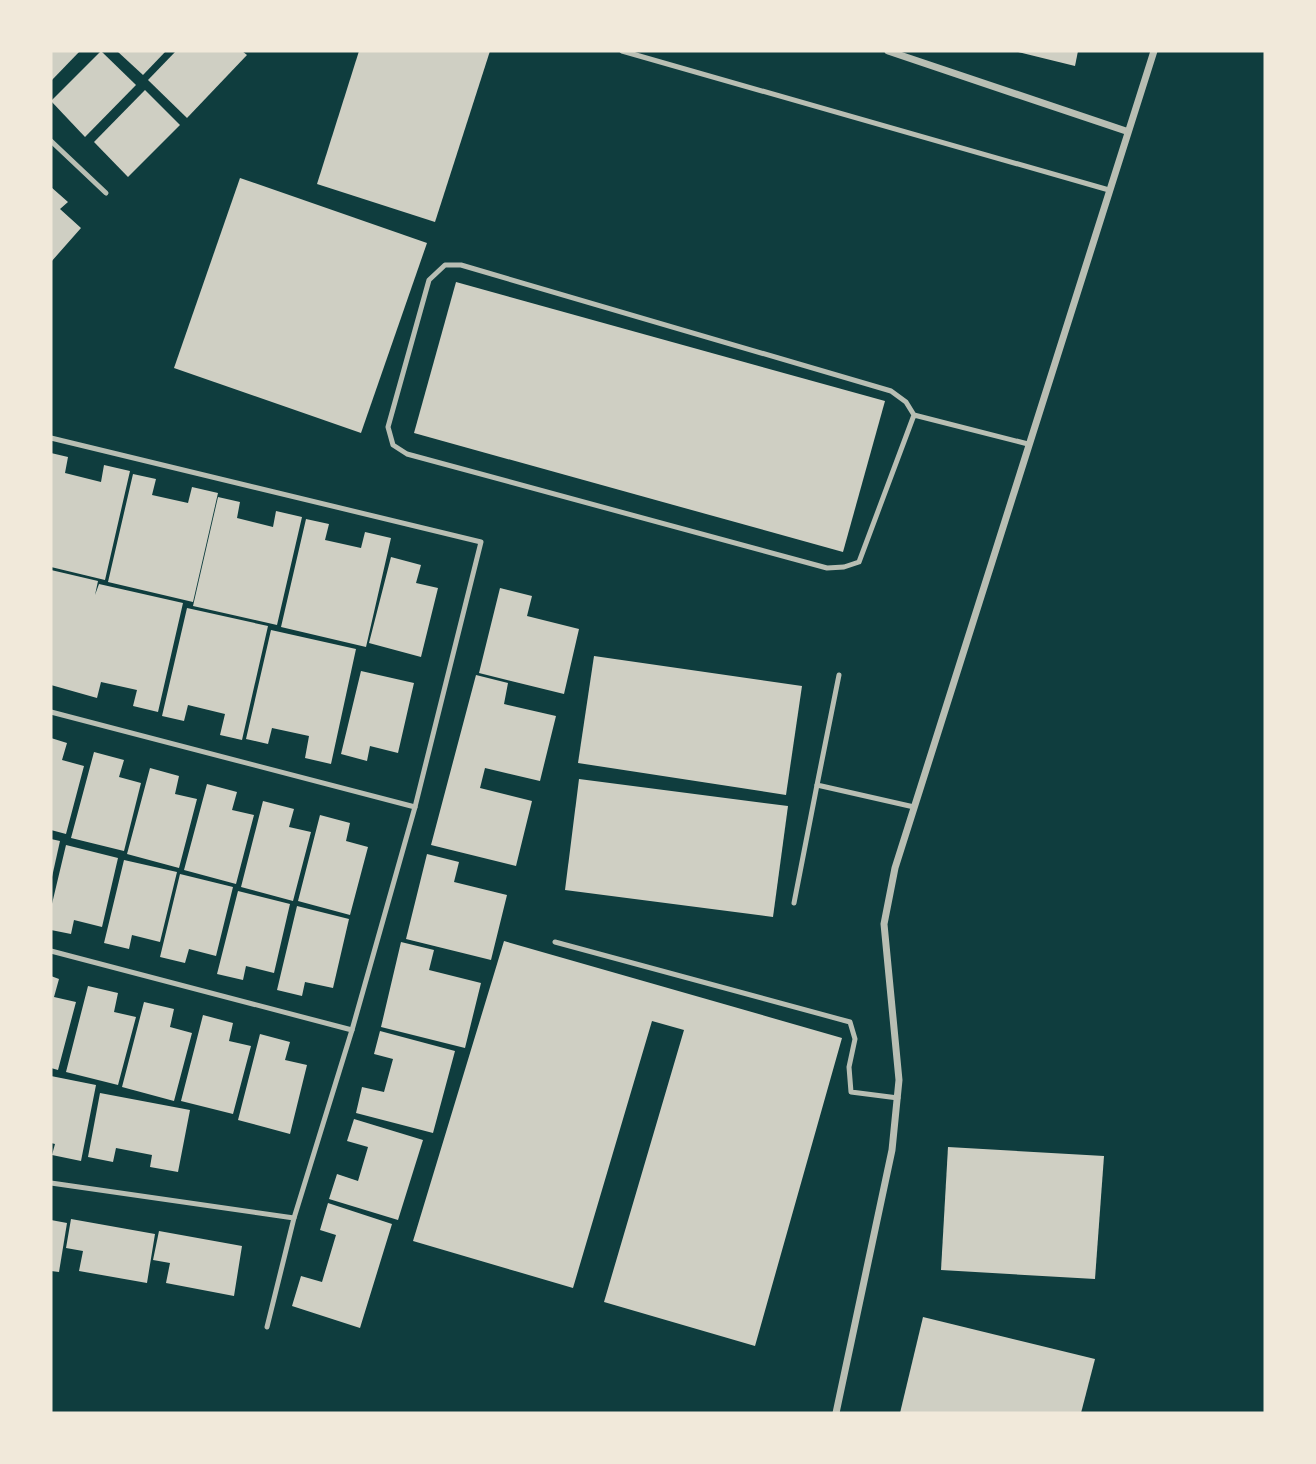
<svg xmlns="http://www.w3.org/2000/svg" width="1316" height="1464" font-family="'Golos Text',sans-serif">
<style>
.building{fill:#cfcfc3}
.lines{fill:none;stroke-linecap:round;stroke-linejoin:round}
.service{stroke:#b8beb3;stroke-width:5}
.minor{stroke:#b8beb3;stroke-width:7}
</style>
<rect width="100%" height="100%" fill="#0f3d3e"/>
<!-- building -->
<g class="building">
<polygon points="51,51 80,51 51,81"/>
<polygon points="101,51 136,85 85,137 51,101"/>
<polygon points="117,51 166,51 143,75"/>
<polygon points="176,51 242,51 247,55 187,118 148,80"/>
<polygon points="359,51 490,51 435,222 317,184"/>
<polygon points="1014,51 1078,51 1075,66"/>
<polygon points="145,90 180,125 128,177 94,142"/>
<polygon points="240,178 427,243 361,433 174,368"/>
<polygon points="51,187 68,202 60,209 81,228 51,262"/>
<polygon points="456,282 885,401 843,552 414,433"/>
<polygon points="51,453 68,457 65,473 101,482 104,465 130,471 105,580 51,567"/>
<polygon points="133,474 156,479 152,495 188,503 192,487 218,493 193,602 108,582"/>
<polygon points="218,497 240,502 237,518 273,527 276,511 302,517 277,625 193,606"/>
<polygon points="306,519 329,524 325,540 361,548 365,532 391,538 366,647 281,627"/>
<polygon points="391,557 421,565 416,583 438,588 421,657 369,643"/>
<polygon points="51,570 98,581 95,595 99,584 183,603 158,712 133,706 137,690 101,682 97,698 51,685"/>
<polygon points="500,588 532,596 527,616 579,629 564,694 479,673"/>
<polygon points="187,608 268,626 242,740 220,735 225,714 188,705 184,721 162,716"/>
<polygon points="271,630 356,649 331,764 305,758 309,736 272,728 268,744 246,739"/>
<polygon points="594,656 802,686 786,795 578,763"/>
<polygon points="361,671 414,683 398,753 370,746 367,761 341,754"/>
<polygon points="476,675 508,683 504,704 556,716 540,781 485,768 480,788 532,801 516,866 431,845"/>
<polygon points="51,738 67,743 62,760 84,766 66,834 51,830"/>
<polygon points="94,752 124,760 119,777 141,783 124,851 71,838"/>
<polygon points="150,768 179,776 175,794 197,799 179,868 127,854"/>
<polygon points="579,779 788,806 773,917 565,890"/>
<polygon points="207,784 237,792 232,810 254,815 236,884 184,870"/>
<polygon points="263,801 294,809 289,827 311,832 293,901 241,887"/>
<polygon points="320,815 350,823 346,841 368,847 350,915 298,901"/>
<polygon points="51,839 60,841 52,877 51,877"/>
<polygon points="66,845 118,858 102,927 74,920 71,934 51,930 51,908"/>
<polygon points="427,854 459,862 454,882 507,895 491,960 406,939"/>
<polygon points="124,860 177,872 160,942 132,935 129,949 104,943"/>
<polygon points="180,874 233,887 216,956 189,949 185,963 160,957"/>
<polygon points="238,891 290,904 274,973 246,966 243,980 217,974"/>
<polygon points="297,906 349,919 333,988 305,982 302,996 277,990"/>
<polygon points="504,941 842,1038 755,1346 604,1302 684,1030 652,1021 573,1288 413,1241"/>
<polygon points="401,942 434,950 429,970 481,983 465,1048 381,1027"/>
<polygon points="51,976 59,979 54,997 76,1002 58,1070 51,1068"/>
<polygon points="88,986 118,993 114,1012 136,1017 118,1085 66,1072"/>
<polygon points="144,1002 174,1009 170,1027 192,1033 174,1101 122,1087"/>
<polygon points="203,1015 233,1023 229,1041 251,1046 233,1114 181,1101"/>
<polygon points="380,1031 455,1051 433,1133 356,1113 362,1087 384,1092 393,1059 374,1054"/>
<polygon points="260,1034 290,1042 285,1060 307,1065 290,1134 238,1120"/>
<polygon points="51,1076 96,1085 81,1161 52,1155 55,1144 51,1143"/>
<polygon points="100,1093 190,1110 178,1172 150,1167 152,1155 116,1148 113,1162 88,1157"/>
<polygon points="354,1119 423,1140 398,1220 329,1199 337,1174 358,1181 368,1147 347,1141"/>
<polygon points="948,1147 1104,1156 1095,1279 941,1270"/>
<polygon points="328,1203 392,1224 360,1328 292,1306 301,1276 322,1282 336,1235 320,1230"/>
<polygon points="71,1219 155,1234 147,1283 79,1271 83,1251 66,1248"/>
<polygon points="51,1220 67,1223 59,1272 51,1271"/>
<polygon points="159,1231 242,1246 234,1296 166,1283 170,1263 153,1260"/>
<polygon points="923,1317 1095,1359 1081,1413 900,1413"/>
</g>
<g class="lines">
<!-- service -->
<g class="service">
<polyline points="622,51 1109,190"/>
<polyline points="51,141 106,193"/>
<polyline points="914,415 859,562 844,567 827,568 407,454 393,445 388,427 429,280 445,265 461,265 891,391 906,402 914,415 1028,444"/>
<polyline points="51,438 481,542 415,807 352,1030 294,1218 267,1327"/>
<polyline points="839,675 817,785 914,807"/>
<polyline points="51,712 415,807"/>
<polyline points="794,903 817,785"/>
<polyline points="555,942 850,1022 855,1039 849,1067 851,1092 898,1098"/>
<polyline points="51,951 352,1030"/>
<polyline points="51,1183 294,1218"/>
</g>
<!-- minor -->
<g class="minor">
<polyline points="888,51 1126,131"/>
<polyline points="836,1413 892,1150 899,1080 884,924 895,868 1154,51"/>
</g>
</g>
<!-- border -->
<rect width="1316" height="1464" fill="none" stroke="#f1e9da" stroke-width="105"/>
</svg>
